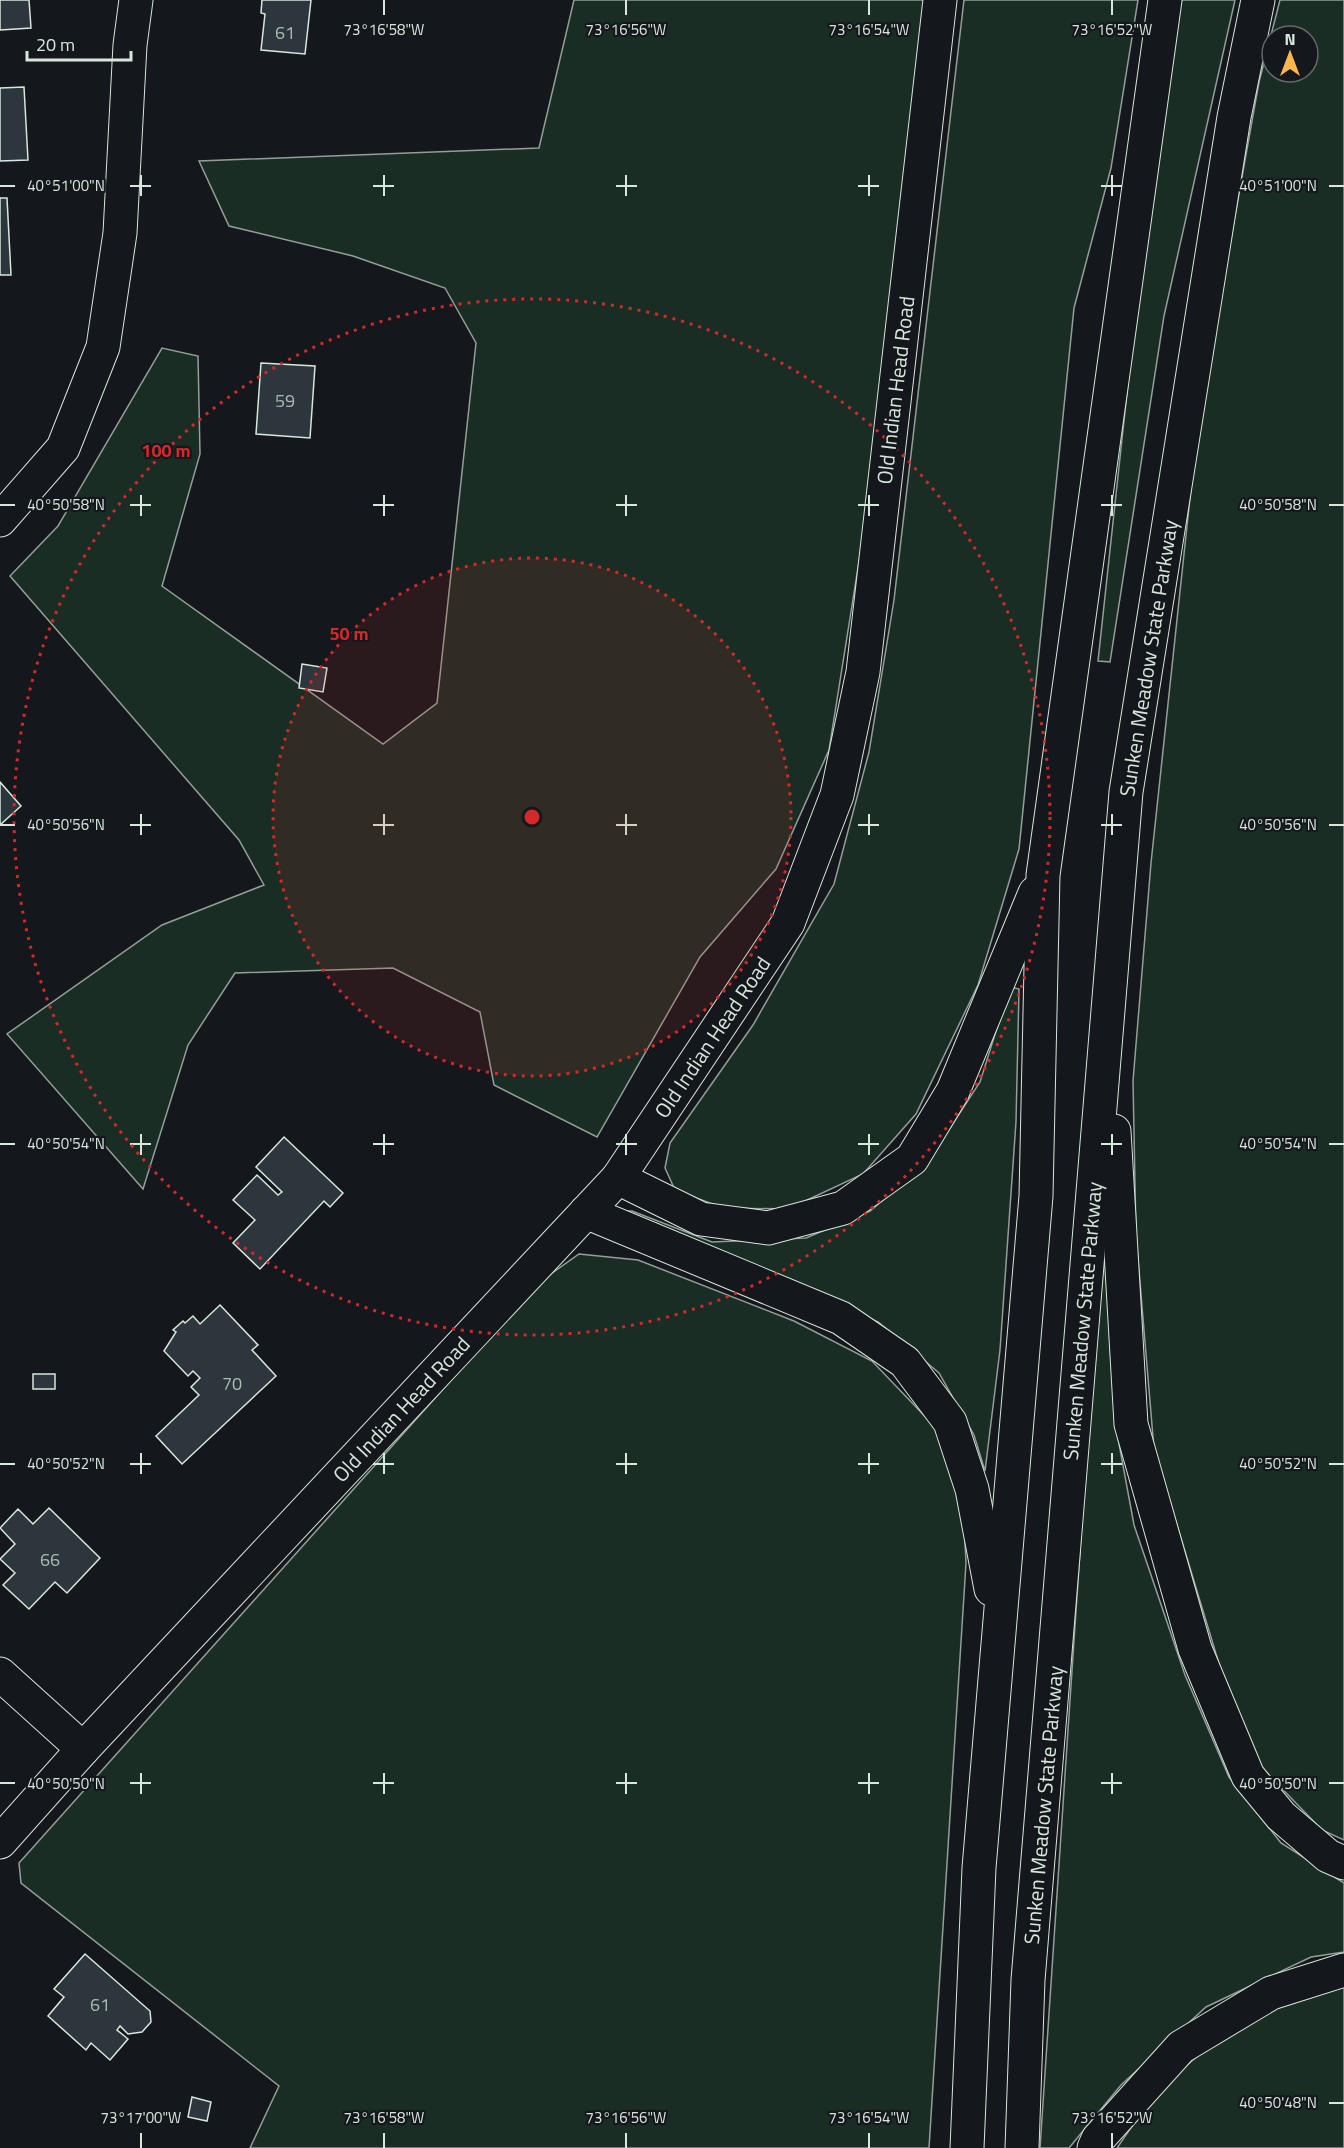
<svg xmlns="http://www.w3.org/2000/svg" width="1344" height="2148" font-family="'Titillium Web',sans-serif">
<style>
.green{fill:#1a2d24;stroke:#939e99;stroke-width:1.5;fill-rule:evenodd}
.building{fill:#2c363c;stroke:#d8e6dc;stroke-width:1.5}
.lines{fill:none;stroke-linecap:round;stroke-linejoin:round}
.minor-casing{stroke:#d8e6dc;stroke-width:35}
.highway-casing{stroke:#d8e6dc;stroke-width:35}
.minor{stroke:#14181c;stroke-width:33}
.highway{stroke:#14181c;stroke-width:33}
.ticks{fill:none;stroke:#d8e6dc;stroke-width:2}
.ring{fill:none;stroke:#d62828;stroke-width:3;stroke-dasharray:3 6}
.labels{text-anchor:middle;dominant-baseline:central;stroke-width:4.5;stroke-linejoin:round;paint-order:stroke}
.number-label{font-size:18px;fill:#adbab4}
.street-label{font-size:21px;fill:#d8e6dc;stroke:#14181c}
.ticks-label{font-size:15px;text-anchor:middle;fill:#d8e6dc;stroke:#14181c;stroke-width:4.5;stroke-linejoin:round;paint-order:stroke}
.centre{fill:#d62828;stroke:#14181c;stroke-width:3}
.ring-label{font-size:18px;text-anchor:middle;font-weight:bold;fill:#d62828;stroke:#14181c;stroke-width:4.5;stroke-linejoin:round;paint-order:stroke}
</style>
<rect width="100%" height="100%" fill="#14181c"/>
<!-- green -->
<g class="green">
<polygon points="574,0 924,0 864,530 829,750 776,869 700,957 597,1137 494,1085 480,1012 393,968 235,973 188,1045 143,1189 7,1034 162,925 264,885 239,840 10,576 58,526 162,348 198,356 200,454 162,586 383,744 437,703 476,343 445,288 353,256 229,226 199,161 539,148"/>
<polygon points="964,0 1138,0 1111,168 1074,308 1019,849 978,985 916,1114 863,1174 788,1209 723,1208 675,1190 665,1168 670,1143 753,1025 834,884 869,752 894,600"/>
<polygon points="1179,0 1235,0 1164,316 1110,662 1098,661 1143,245"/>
<path d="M1280 0H1344V1840L1322 1830 1261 1767 1220 1667 1154 1449 1136 1235 1133 1081 1151 863 1198 423 1259 82ZM1272 36H1308V72H1272Z"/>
<polygon points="1010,987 1019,989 1016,1122 1000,1350 985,1471 974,1435 939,1373 878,1322 626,1216 620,1211 632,1211 712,1242 806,1238 870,1211 928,1162 980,1082"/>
<polygon points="1105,1251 1117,1433 1134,1525 1185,1675 1229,1777 1281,1843 1344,1883 1344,1952 1311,1957 1206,2007 1121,2085 1069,2148 1040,2148 1100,1253"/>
<polygon points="579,1254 638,1260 794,1321 872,1361 938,1430 963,1500 966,1563 929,2148 250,2148 279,2086 21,1883 19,1863 538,1283"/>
<polygon points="1344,1987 1344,2148 1117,2148 1157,2090 1241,2020"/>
</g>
<!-- building -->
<g class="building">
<polygon points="0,0 29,0 31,28 0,30"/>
<polygon points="262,0 311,0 305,54 261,50 265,14 261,13"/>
<polygon points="24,87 28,160 0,161 0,88"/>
<polygon points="0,198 7,198 11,275 0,275"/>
<polygon points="261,363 315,366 310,438 256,434"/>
<polygon points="302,664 327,668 323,692 299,688"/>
<polygon points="0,782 21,806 0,825"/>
<polygon points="284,1137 343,1193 330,1207 324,1201 260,1269 233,1243 255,1220 233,1200 257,1175 278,1195 282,1192 256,1167"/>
<polygon points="220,1305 258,1345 252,1350 276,1376 182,1464 156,1436 199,1395 191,1387 200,1378 193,1371 188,1376 164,1351 176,1332 173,1330 183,1321 185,1323 193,1316 200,1324"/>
<rect x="33" y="1374" width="22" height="15"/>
<polygon points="49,1508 100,1558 67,1593 55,1582 29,1609 3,1585 15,1573 0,1559 15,1544 0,1528 18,1509 33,1524"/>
<polygon points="85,1954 150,2011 151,2022 142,2032 128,2034 120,2026 117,2030 128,2039 110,2060 91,2043 86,2050 48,2016 64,1997 54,1989"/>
<polygon points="192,2097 211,2102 207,2121 188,2117"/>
</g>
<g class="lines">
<!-- minor casing -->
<g class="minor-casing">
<g id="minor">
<polyline points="0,520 63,448 103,347 120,233 130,45 136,0"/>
<polyline points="0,1674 83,1749"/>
<polyline points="0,1842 83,1749 618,1178 788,923 837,795 863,672 940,0"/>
</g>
</g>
<!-- highway casing -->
<g class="highway-casing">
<g id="highway">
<polyline points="1114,1131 1131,1424 1195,1649 1248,1776 1281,1816 1328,1856 1344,1863"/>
<polyline points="618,1178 701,1219 768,1228 843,1208 912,1159 953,1091 1035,893"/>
<polyline points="586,1212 841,1318 905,1362 950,1422 972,1489 991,1589"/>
<polyline points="967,2148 979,1868 1036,1196 1043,875 1165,0"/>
<polyline points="1022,2148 1028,1980 1126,792 1234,117 1258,0"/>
<polyline points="1094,2148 1098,2139 1181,2047 1271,1993 1344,1970"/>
</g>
</g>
<!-- minor -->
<use href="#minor" class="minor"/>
<!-- highway -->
<use href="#highway" class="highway"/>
</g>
<!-- ticks -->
<path class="ticks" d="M384 0V15M626 0V15M869 0V15M1112 0V15M141 175V196M384 175V196M626 175V196M869 175V196M1112 175V196M0 186H15M130 186H151M373 186H394M616 186H637M858 186H879M1101 186H1122M1329 186H1344M141 495V516M384 495V516M626 495V516M869 495V516M1112 495V516M0 505H15M130 505H151M373 505H394M616 505H637M858 505H879M1101 505H1122M1329 505H1344M141 814V835M384 814V835M626 814V835M869 814V835M1112 814V835M0 825H15M130 825H151M373 825H394M616 825H637M858 825H879M1101 825H1122M1329 825H1344M141 1134V1155M384 1134V1155M626 1134V1155M869 1134V1155M1112 1134V1155M0 1144H15M130 1144H151M373 1144H394M616 1144H637M858 1144H879M1101 1144H1122M1329 1144H1344M141 1453V1474M384 1453V1474M626 1453V1474M869 1453V1474M1112 1453V1474M0 1464H15M130 1464H151M373 1464H394M616 1464H637M858 1464H879M1101 1464H1122M1329 1464H1344M141 1773V1794M384 1773V1794M626 1773V1794M869 1773V1794M1112 1773V1794M0 1783H15M130 1783H151M373 1783H394M616 1783H637M858 1783H879M1101 1783H1122M1329 1783H1344M1329 2103H1344M141 2133V2148M384 2133V2148M626 2133V2148M869 2133V2148M1112 2133V2148"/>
<!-- distance rings -->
<circle cx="532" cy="817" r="259" fill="#d62828" fill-opacity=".12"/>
<g class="ring">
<circle cx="532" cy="817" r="259"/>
<circle cx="532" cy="817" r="518"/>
</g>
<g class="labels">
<!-- number labels -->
<g class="number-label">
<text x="285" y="32">61</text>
<text x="285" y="400">59</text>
<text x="232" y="1383">70</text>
<text x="50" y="1559">66</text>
<text x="100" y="2004">61</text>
</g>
<!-- street labels -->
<g class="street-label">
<text transform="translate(895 390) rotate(-83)">Old Indian Head Road</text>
<text transform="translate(1148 658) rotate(-81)">Sunken Meadow State Parkway</text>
<text transform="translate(712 1037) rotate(-56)">Old Indian Head Road</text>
<text transform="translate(1082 1321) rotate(-85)">Sunken Meadow State Parkway</text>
<text transform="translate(401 1409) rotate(-47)">Old Indian Head Road</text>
<text transform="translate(1043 1805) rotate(-85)">Sunken Meadow State Parkway</text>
</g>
</g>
<g class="ticks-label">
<text x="384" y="35">73°16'58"W</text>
<text x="626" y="35">73°16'56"W</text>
<text x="869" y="35">73°16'54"W</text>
<text x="1112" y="35">73°16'52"W</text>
<text x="66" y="191">40°51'00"N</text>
<text x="1278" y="191">40°51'00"N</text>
<text x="66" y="510">40°50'58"N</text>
<text x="1278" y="510">40°50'58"N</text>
<text x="66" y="830">40°50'56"N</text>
<text x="1278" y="830">40°50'56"N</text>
<text x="66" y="1149">40°50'54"N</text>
<text x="1278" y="1149">40°50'54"N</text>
<text x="66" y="1469">40°50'52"N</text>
<text x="1278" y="1469">40°50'52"N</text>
<text x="66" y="1789">40°50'50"N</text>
<text x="1278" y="1789">40°50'50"N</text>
<text x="1278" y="2108">40°50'48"N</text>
<text x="141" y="2123">73°17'00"W</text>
<text x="384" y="2123">73°16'58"W</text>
<text x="626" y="2123">73°16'56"W</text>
<text x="869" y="2123">73°16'54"W</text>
<text x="1112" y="2123">73°16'52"W</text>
</g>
<circle cx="532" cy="817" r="9" class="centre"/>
<g class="ring-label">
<text x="166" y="457">100 m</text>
<text x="349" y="640">50 m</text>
</g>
<!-- north arrow -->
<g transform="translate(1290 54)"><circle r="28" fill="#14181c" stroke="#626a69" stroke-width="1.5"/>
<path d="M0-4.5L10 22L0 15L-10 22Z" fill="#ffb74d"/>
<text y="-9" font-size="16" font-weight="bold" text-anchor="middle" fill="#d8e6dc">N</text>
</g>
<!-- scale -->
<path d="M27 51v9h104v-9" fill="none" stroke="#d8e6dc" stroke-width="3"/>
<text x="36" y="51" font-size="18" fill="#d8e6dc" stroke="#14181c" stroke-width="4.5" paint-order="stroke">20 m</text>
</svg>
